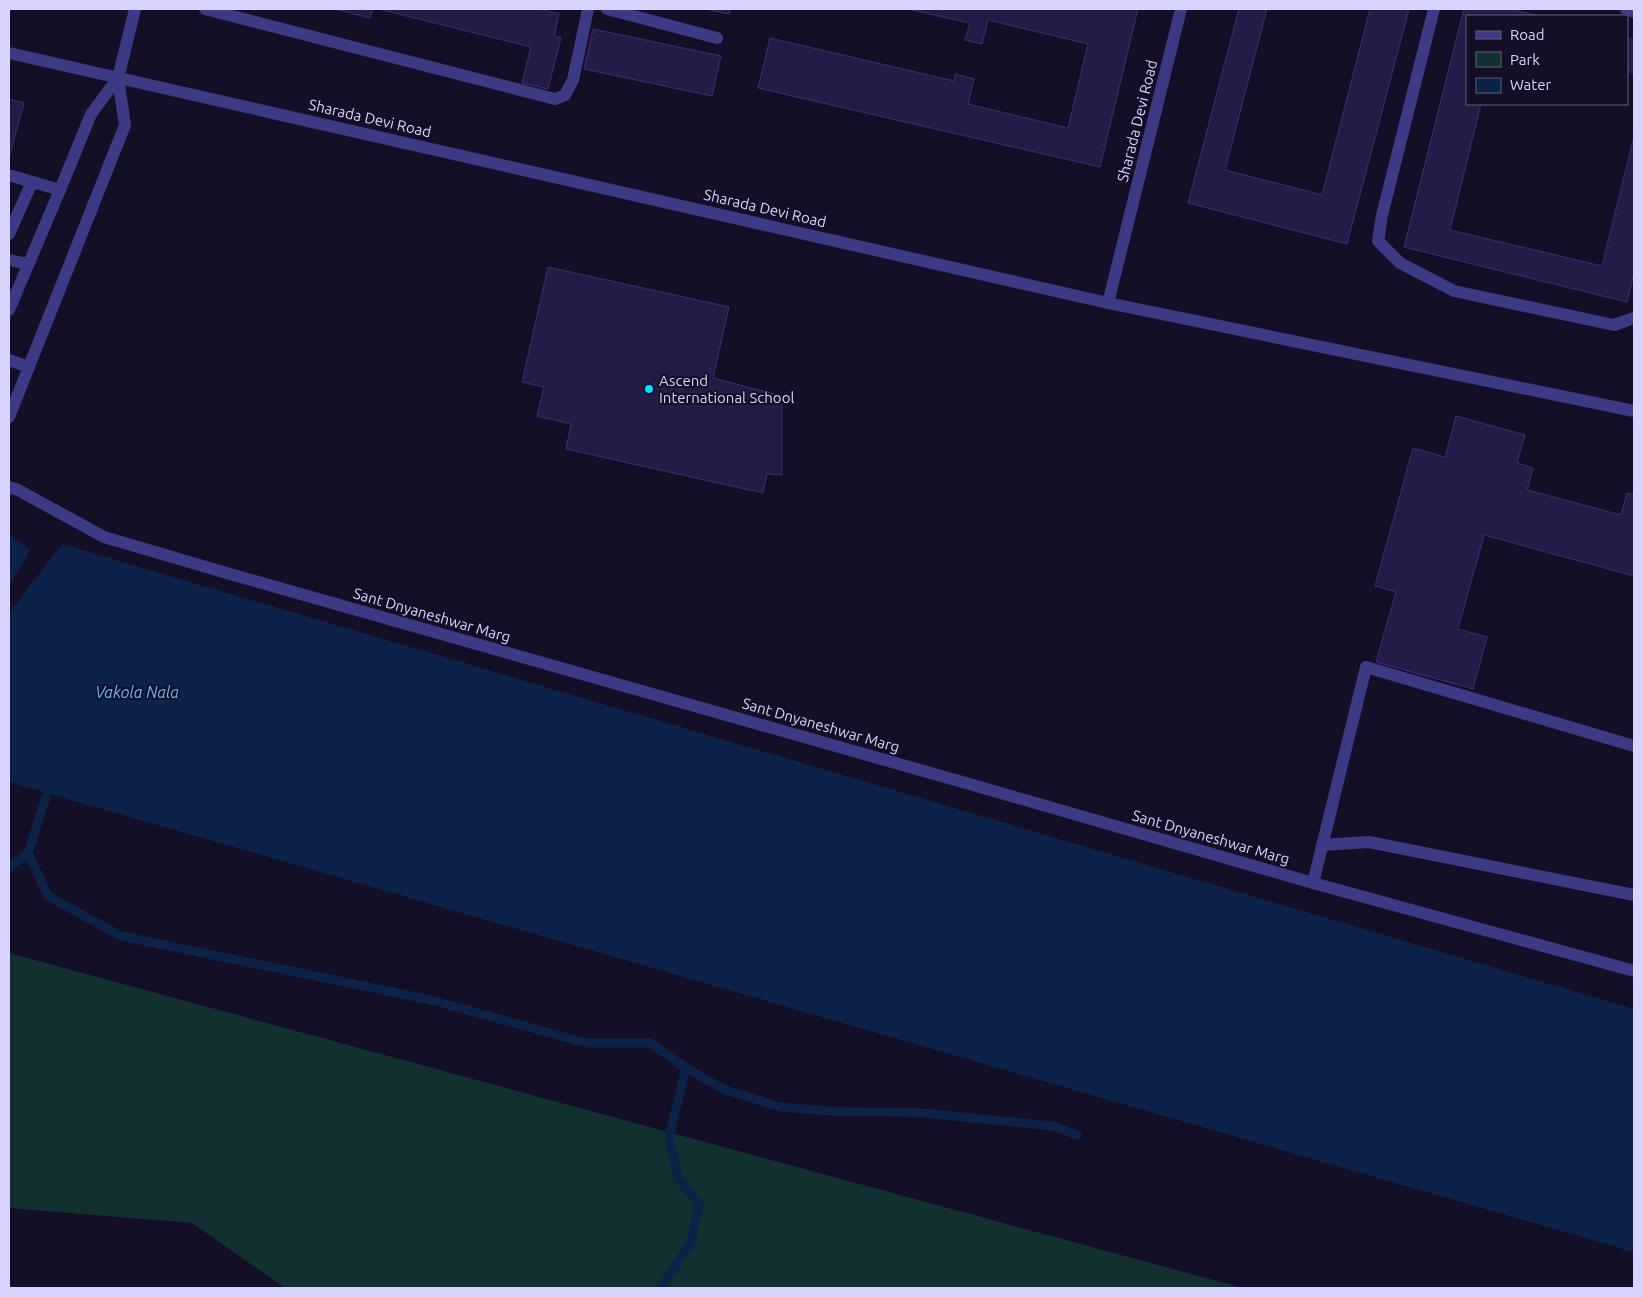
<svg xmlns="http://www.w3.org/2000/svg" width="1643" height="1297" font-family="Ubuntu,sans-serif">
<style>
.green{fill:#12302f}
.water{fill:#0c2248}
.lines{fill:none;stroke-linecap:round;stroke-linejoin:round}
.stream{stroke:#0c2248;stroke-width:9}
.building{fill:#241b47;stroke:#3b2d73}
.minor{stroke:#3d3a85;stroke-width:12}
.poi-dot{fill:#00e5ff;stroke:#130f26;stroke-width:2}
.labels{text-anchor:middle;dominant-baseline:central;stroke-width:4;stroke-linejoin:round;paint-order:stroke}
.street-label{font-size:15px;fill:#d9d4ff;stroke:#130f26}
.poi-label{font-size:15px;fill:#d9d4ff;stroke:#130f26;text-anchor:start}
.water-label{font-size:16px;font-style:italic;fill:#62b6ff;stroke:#130f26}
</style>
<rect width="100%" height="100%" fill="#130f26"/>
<!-- green -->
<polygon class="green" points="9,953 1243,1288 285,1288 192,1223 9,1208"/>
<!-- water -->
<g class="water">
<polygon points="9,534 30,550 9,587"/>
<polygon points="62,544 1634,1009 1634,1252 9,782 9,613"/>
</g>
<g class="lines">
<!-- stream -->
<g class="stream">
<polyline points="46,797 28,853 48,896 121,936 431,1000 586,1043 651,1043 686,1068 669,1137 678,1178 699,1204 691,1242 661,1288"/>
<polyline points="9,868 28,853"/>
<polyline points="686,1068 725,1090 780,1107 828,1111 923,1113 1053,1126 1077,1135"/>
</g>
</g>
<!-- building -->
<g class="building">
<polygon points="335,9 373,9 370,18"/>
<polygon points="378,9 540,9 559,14 554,36 561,38 548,89 522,83 531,47"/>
<polygon points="705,9 730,9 729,14"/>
<polygon points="908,9 1138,9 1100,167 758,88 770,38 954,81 955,74 974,79 968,104 1068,128 1088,44 988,20 982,44 965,40 970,23"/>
<polygon points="1239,9 1267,9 1225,170 1322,195 1370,9 1409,9 1347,244 1188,203"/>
<polygon points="1464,9 1510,9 1540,16 1467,16 1467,104 1481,104 1450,230 1602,266 1634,137 1634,273 1627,302 1404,247"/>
<polygon points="593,29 721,56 712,96 584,69"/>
<polygon points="1627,38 1634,40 1634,73 1627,71"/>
<polygon points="9,99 24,103 9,158"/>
<polygon points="548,267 729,307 713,378 782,396 782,475 767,474 763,493 566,449 571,424 537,416 544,387 522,382"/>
<polygon points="1456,416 1525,435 1517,463 1533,468 1527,490 1621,515 1627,493 1634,495 1634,576 1484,535 1458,629 1487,637 1473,689 1376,662 1396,592 1375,586 1413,448 1445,457"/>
</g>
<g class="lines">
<!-- minor -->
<g class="minor">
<polyline points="205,9 555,99 565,95 573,80 588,9"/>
<polyline points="607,9 717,38"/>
<polyline points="1434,9 1382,215 1378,241 1400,263 1454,291 1614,325 1634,318"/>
<polyline points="1626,9 1634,12"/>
<polyline points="9,53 1108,303 1634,411"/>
<polyline points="12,176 60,190"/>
<polyline points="9,234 32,182"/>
<polyline points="9,260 28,264"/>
<polyline points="1108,303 1181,9"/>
<polyline points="9,310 60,190 91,114 118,78 135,9"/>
<polyline points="9,360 29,367"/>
<polyline points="9,417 125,125 118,78"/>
<polyline points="9,487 18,490 104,537 230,574 980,787 1313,883 1634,971"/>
<polyline points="1322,845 1369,842 1634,895"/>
<polyline points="1313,883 1366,667 1634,746"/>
</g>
</g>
<!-- markers -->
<circle class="poi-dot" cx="649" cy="389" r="5"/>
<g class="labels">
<!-- street labels -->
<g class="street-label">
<text transform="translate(370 118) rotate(13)">Sharada Devi Road</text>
<text transform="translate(1137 121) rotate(-76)">Sharada Devi Road</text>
<text transform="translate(765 208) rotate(13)">Sharada Devi Road</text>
<text transform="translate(432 615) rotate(16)">Sant Dnyaneshwar Marg</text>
<text transform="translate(821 725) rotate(16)">Sant Dnyaneshwar Marg</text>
<text transform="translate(1211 837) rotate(16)">Sant Dnyaneshwar Marg</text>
</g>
<!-- poi labels -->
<g class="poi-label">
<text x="659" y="380">Ascend<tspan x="659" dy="17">International School</tspan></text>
</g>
<!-- water labels -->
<g class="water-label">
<text x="137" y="692">Vakola Nala</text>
</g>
</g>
<!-- border -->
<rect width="1643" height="1297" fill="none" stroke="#d9d4ff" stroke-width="20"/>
<!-- legend -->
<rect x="1466" y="15" width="162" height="90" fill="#130f26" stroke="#625e7d"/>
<rect x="1476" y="31" width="25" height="8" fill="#3d3a85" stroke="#625e7d"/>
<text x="1510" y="40" font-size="15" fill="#d9d4ff">Road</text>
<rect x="1476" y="52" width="25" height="15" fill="#12302f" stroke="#625e7d"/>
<text x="1510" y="65" font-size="15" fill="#d9d4ff">Park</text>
<rect x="1476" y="78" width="25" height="15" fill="#0c2248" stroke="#625e7d"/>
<text x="1510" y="90" font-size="15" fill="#d9d4ff">Water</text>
</svg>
